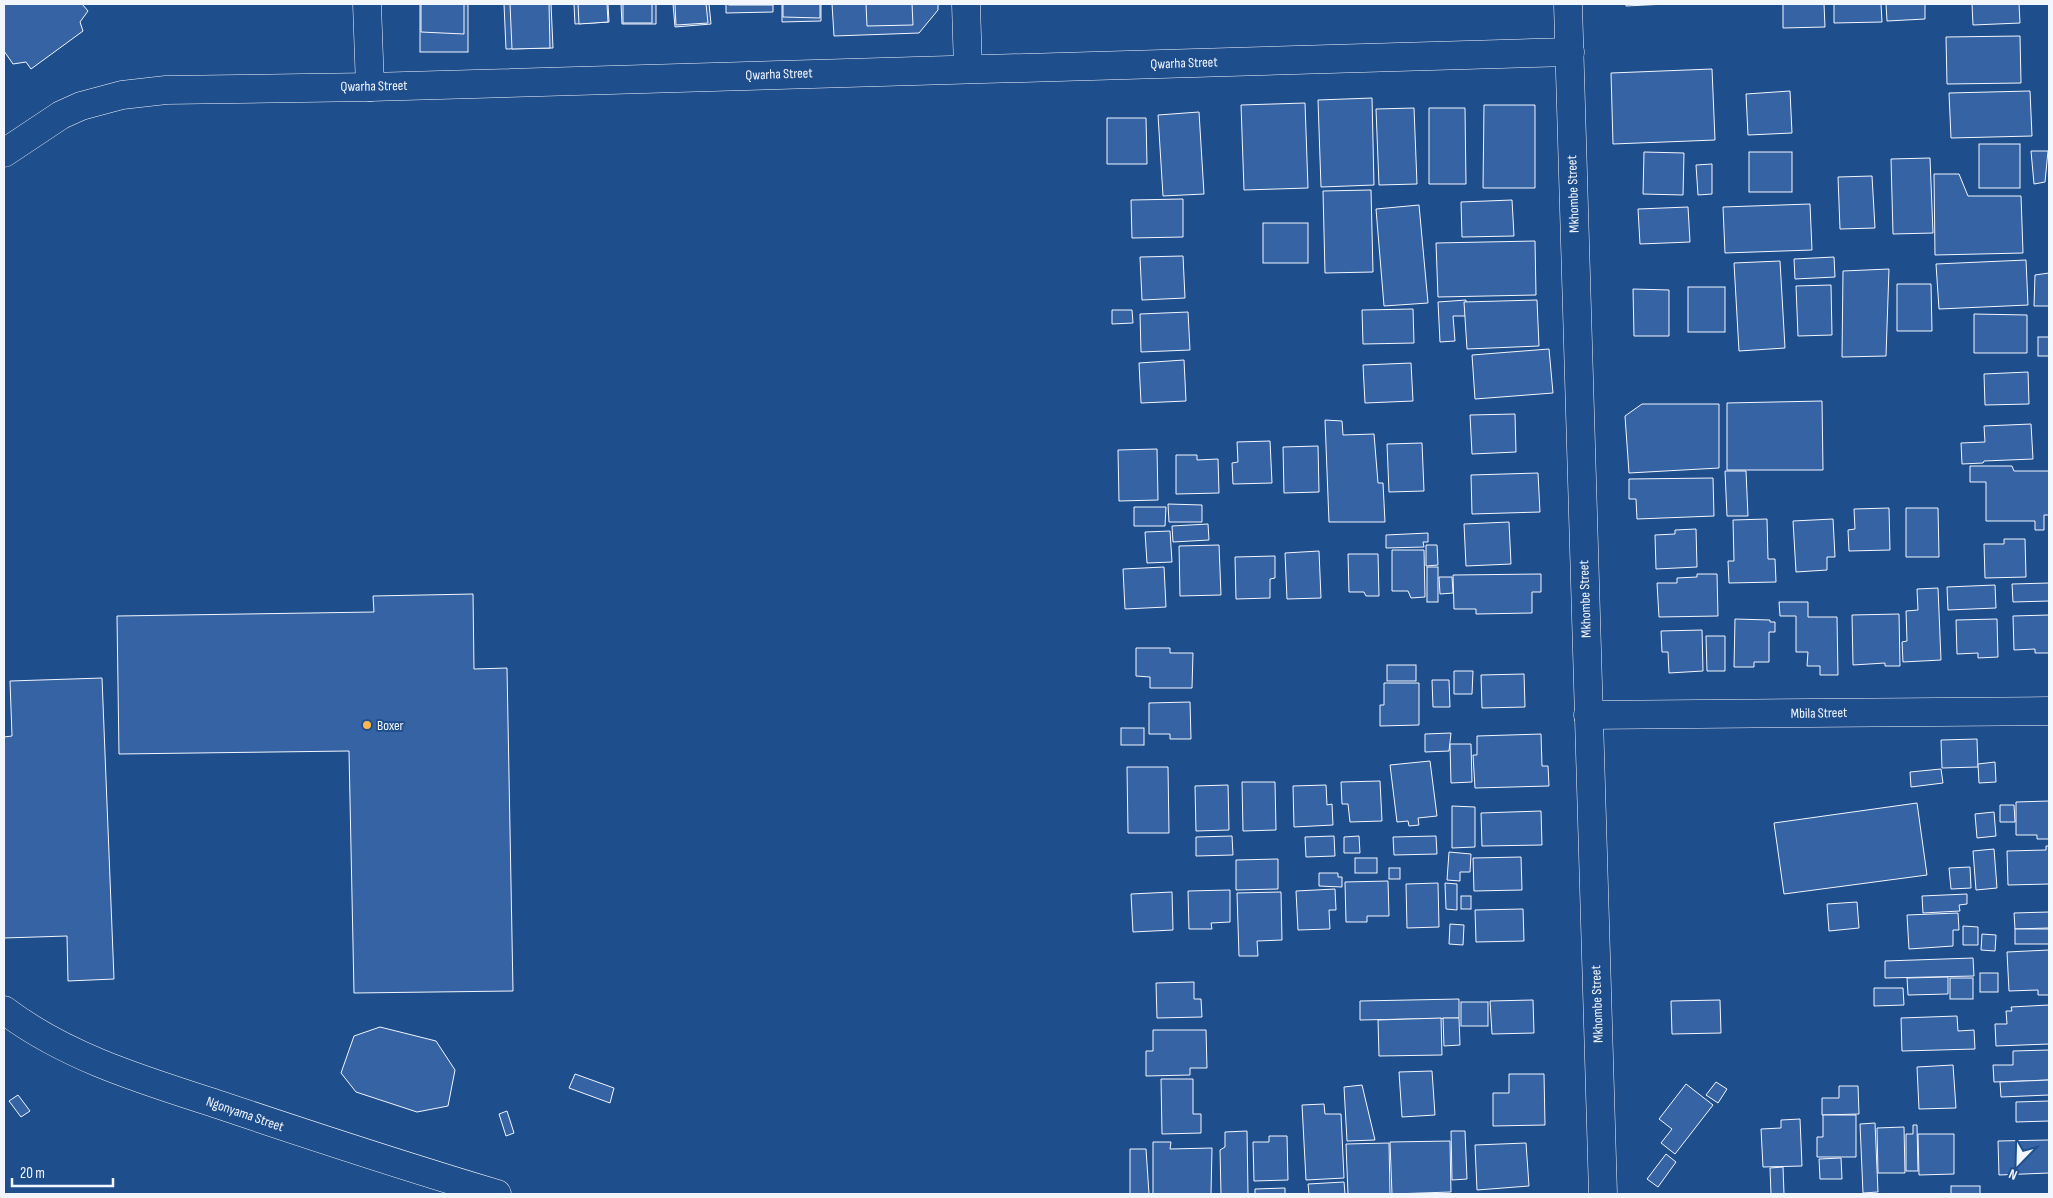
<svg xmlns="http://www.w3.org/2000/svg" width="2053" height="1198" font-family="'Sofia Sans Condensed',sans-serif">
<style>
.building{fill:#3563a3;stroke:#f2f6ff}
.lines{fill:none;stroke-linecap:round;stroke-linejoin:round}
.street-casing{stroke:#f2f6ff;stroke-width:29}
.street{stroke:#1f4e8c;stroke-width:28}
.poi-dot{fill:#ffb74d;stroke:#1f4e8c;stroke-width:2}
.labels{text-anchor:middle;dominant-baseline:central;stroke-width:4;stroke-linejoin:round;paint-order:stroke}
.street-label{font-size:14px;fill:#f2f6ff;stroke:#1f4e8c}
.poi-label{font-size:14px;fill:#f2f6ff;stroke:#1f4e8c;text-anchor:start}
</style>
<rect width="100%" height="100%" fill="#1f4e8c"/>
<!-- building -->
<g class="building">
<polygon points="4,4 82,4 88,11 80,22 83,31 31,69 26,62 13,64 4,51"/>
<rect x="420" y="4" width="48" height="48"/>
<polygon points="421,4 464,4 464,34 421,32"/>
<polygon points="504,4 551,4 553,48 506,49"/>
<polygon points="510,4 549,4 550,48 512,49"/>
<polygon points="574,4 608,4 609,22 575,24"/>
<polygon points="578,4 607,4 608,22 579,24"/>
<polygon points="621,4 656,4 656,24 622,24"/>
<rect x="623" y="4" width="29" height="19"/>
<polygon points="673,4 709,4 711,24 675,27"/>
<polygon points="675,4 706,4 708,23 676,25"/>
<polygon points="726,4 773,4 773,12 726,13"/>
<rect x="729" y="4" width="43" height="1"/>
<polygon points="782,4 821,4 821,21 782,22"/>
<polygon points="783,4 820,4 820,18 783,17"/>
<polygon points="832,4 938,4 938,10 919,33 834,36"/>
<polygon points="866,4 912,4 913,25 867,26"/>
<polygon points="1626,4 1666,4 1626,6"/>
<polygon points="1783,4 1824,4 1825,27 1783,28"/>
<polygon points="1834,4 1881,4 1882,22 1834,23"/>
<polygon points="1886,4 1925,4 1925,19 1887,21"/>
<polygon points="1972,4 2019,4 2020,23 1973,25"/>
<polygon points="2020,36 2021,83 1947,84 1946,37"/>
<polygon points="1712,69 1715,140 1613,144 1611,73"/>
<polygon points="1790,91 1792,133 1748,135 1746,94"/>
<polygon points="2030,91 2032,136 1951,138 1949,93"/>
<polygon points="1372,98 1374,185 1321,187 1318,100"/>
<polygon points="1305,103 1308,188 1244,190 1241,105"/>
<polygon points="1484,105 1535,105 1535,188 1483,188"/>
<polygon points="1414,108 1417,184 1379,185 1376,109"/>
<polygon points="1429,108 1465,108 1466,184 1429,184"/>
<polygon points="1199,112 1204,194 1163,196 1158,115"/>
<polygon points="1107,118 1146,118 1147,164 1107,164"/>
<rect x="1979" y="144" width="41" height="44"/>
<polygon points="2031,151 2048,151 2045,182 2034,184"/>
<polygon points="1644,152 1684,153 1683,195 1643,194"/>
<rect x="1749" y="152" width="43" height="40"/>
<polygon points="1930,158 1933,233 1893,234 1891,159"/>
<polygon points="1712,164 1712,194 1698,195 1696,165"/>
<polygon points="1934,174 1959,174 1968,196 2021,196 2023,253 1935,255"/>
<polygon points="1872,176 1875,228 1840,229 1838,177"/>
<polygon points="1371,190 1373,272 1325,273 1323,191"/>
<polygon points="1183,199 1183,237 1132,238 1131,200"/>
<polygon points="1512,200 1514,236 1462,237 1461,202"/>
<polygon points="1810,204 1812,250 1725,253 1723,207"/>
<polygon points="1419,205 1428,303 1384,306 1376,209"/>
<polygon points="1688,207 1690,242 1640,244 1638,209"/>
<rect x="1263" y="223" width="45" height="40"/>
<polygon points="1535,241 1536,295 1438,297 1436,243"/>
<polygon points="1183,256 1185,298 1142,300 1140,257"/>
<polygon points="1834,257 1835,277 1795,279 1794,259"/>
<polygon points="2026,260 2028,305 1939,309 1936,264"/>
<polygon points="1780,261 1785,348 1739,351 1734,263"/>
<polygon points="1889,269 1886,356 1842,357 1843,271"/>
<polygon points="2049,273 2049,306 2034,306 2035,275"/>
<polygon points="1897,284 1931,284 1932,331 1897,331"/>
<polygon points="1831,285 1832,335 1798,336 1796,286"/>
<rect x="1688" y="287" width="37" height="45"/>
<polygon points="1633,289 1669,290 1669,336 1634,336"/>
<polygon points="1466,300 1467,316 1453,316 1455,341 1440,342 1438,302"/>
<polygon points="1537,300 1539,346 1467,349 1464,302"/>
<polygon points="1413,309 1414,343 1363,344 1362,310"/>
<polygon points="1112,310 1132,310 1133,323 1112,324"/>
<polygon points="1188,312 1190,350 1141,352 1140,314"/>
<polygon points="1974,314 2027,315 2027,353 1974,353"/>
<rect x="2038" y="337" width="11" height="19"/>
<polygon points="1549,349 1553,393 1475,399 1472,355"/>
<polygon points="1184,360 1186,401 1141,403 1139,363"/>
<polygon points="1411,363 1413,401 1365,403 1363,365"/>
<polygon points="2028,372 2029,404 1985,405 1984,374"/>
<polygon points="1822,401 1823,470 1727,470 1727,403"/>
<polygon points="1642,404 1719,404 1719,468 1629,473 1625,416"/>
<polygon points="1515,414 1516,452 1472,454 1470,415"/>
<polygon points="1325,420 1342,421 1343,435 1374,434 1378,483 1383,483 1385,522 1329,522"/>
<polygon points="2031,424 2033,459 1984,461 1983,463 1962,464 1961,443 1985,442 1984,426"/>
<polygon points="1270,441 1272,483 1233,484 1232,463 1238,462 1237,442"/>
<polygon points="1422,443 1424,491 1389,492 1387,444"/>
<polygon points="1318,446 1319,492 1284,493 1283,447"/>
<polygon points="1157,449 1158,500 1119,501 1118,450"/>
<polygon points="1176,455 1197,455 1197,460 1218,459 1219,493 1176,494"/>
<polygon points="1970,466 2012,466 2014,471 2049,471 2049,515 2044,515 2044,530 2035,530 2035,521 1986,521 1986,482 1970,482"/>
<polygon points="1725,471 1746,471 1748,516 1727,516"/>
<polygon points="1538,473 1540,512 1472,514 1471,475"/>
<polygon points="1713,478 1714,516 1637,519 1636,499 1629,499 1629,479"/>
<polygon points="1168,504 1202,505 1202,522 1169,522"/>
<polygon points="1134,507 1166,507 1165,526 1134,526"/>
<polygon points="1889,508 1890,550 1849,551 1848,530 1855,529 1854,509"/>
<polygon points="1906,508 1938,508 1939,557 1906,557"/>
<polygon points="1767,519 1768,559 1775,559 1776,582 1729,583 1728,561 1734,561 1733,520"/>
<polygon points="1833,519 1835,557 1827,557 1827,570 1796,572 1793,521"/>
<polygon points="1509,522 1511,564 1466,566 1464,524"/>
<polygon points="1208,524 1209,540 1173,542 1172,526"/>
<polygon points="1696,529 1697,567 1656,569 1655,535 1675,534 1675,530"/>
<polygon points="1170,531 1172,562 1147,563 1145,532"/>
<polygon points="1428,533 1428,542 1423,542 1424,547 1386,548 1386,535"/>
<polygon points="2004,539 2025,539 2026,577 1985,578 1984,544 2004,544"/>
<polygon points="1219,545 1221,595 1180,596 1179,546"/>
<polygon points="1426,545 1437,545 1438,565 1426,566"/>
<polygon points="1392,550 1424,550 1425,597 1411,598 1408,591 1392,591"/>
<polygon points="1319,551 1321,598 1287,599 1285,553"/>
<polygon points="1348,554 1378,554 1379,596 1366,596 1364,592 1349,592"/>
<polygon points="1275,556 1275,578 1270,579 1270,598 1236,599 1235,557"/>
<polygon points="1164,567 1166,607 1125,609 1123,569"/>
<rect x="1427" y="567" width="11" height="35"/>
<polygon points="1541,574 1541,592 1532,592 1532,613 1476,614 1476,609 1454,609 1453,575"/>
<polygon points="1697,574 1717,574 1718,616 1659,617 1657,583 1677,583 1677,578 1697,577"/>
<polygon points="1439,577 1452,577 1453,593 1440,594"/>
<polygon points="2049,583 2049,601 2013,602 2012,584"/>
<polygon points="1995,585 1996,608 1948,610 1947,587"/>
<polygon points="1938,588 1941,660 1903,662 1902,642 1907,641 1906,611 1918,610 1917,589"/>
<polygon points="473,594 474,669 507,668 513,991 354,993 349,751 119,754 117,616 374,612 373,596"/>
<polygon points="1779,602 1808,602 1808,617 1837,617 1838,675 1820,675 1820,666 1807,666 1808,652 1796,652 1796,616 1780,616"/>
<polygon points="1899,614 1900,666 1885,666 1885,663 1853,665 1852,615"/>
<polygon points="2049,615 2049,653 2035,653 2035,649 2014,650 2013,616"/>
<polygon points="1735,619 1770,620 1770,622 1775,622 1775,632 1769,632 1769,662 1754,662 1754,667 1734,667"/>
<polygon points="1997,619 1998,657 1978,658 1978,653 1957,654 1956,620"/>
<polygon points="1702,630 1703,671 1669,673 1668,652 1662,652 1661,631"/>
<polygon points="1706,636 1725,636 1725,671 1707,671"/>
<polygon points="1136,648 1170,648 1170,653 1193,653 1192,688 1150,688 1150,677 1136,676"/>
<rect x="1387" y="665" width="29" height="16"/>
<polygon points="1454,671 1473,671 1472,694 1454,694"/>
<polygon points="1524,674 1525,707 1482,708 1481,675"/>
<polygon points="102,678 114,979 68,981 67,936 4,938 4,737 12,736 10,681"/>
<polygon points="1432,680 1449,680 1450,707 1433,707"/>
<polygon points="1384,683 1419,683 1419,725 1380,726 1380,705 1384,705"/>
<polygon points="1190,702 1191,739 1170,739 1170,734 1149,734 1149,703"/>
<rect x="1121" y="728" width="23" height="17"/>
<polygon points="1451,733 1449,751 1425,752 1425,734"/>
<polygon points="1541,734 1542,766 1548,766 1549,786 1475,788 1473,755 1477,755 1477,736"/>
<polygon points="1977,739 1978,767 1942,768 1941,740"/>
<polygon points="1450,744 1471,744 1472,782 1451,783"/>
<polygon points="1430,761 1437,816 1418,818 1419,825 1409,826 1408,821 1397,822 1390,765"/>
<polygon points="1995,762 1996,782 1979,783 1978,764"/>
<polygon points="1127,767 1168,767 1169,833 1128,833"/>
<polygon points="1941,769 1943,783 1911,787 1910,772"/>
<polygon points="1380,781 1382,821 1350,822 1348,804 1342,804 1341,782"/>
<polygon points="1242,782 1275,782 1276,830 1243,831"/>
<polygon points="1228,785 1229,830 1196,831 1195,786"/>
<polygon points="1326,785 1327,805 1332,804 1333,825 1294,827 1293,786"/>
<polygon points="2049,801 2049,839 2037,839 2037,835 2016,835 2016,802"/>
<polygon points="1917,803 1927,875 1784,894 1774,823"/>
<polygon points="2000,805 2014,805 2015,822 2000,822"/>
<polygon points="1452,806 1475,807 1475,847 1452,848"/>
<polygon points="1541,811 1542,845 1482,846 1481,813"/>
<polygon points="1994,812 1996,836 1977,838 1975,814"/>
<polygon points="1232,836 1233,855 1196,856 1196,837"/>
<polygon points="1334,836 1335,856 1306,857 1305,837"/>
<polygon points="1359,836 1360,853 1344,853 1344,837"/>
<polygon points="1436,836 1437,854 1394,855 1393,837"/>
<polygon points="2046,846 2049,846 2049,884 2008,885 2007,851 2046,850"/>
<polygon points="1994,849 1997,888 1976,890 1973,851"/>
<polygon points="1449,852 1471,854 1470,872 1460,872 1460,881 1447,880"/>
<polygon points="1521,857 1522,890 1474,891 1473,858"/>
<rect x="1355" y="858" width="22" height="15"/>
<polygon points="1278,859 1278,889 1236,890 1236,860"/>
<polygon points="1970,867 1971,888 1951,889 1949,868"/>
<rect x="1389" y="868" width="11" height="11"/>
<polygon points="1319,873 1338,873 1338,877 1342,877 1342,887 1319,886"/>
<polygon points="1388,881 1389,916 1367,916 1367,922 1346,922 1345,882"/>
<polygon points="1438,883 1439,927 1407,928 1406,884"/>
<polygon points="1445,883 1457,884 1457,910 1446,909"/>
<polygon points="1335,889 1336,910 1329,910 1330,929 1298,930 1296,891"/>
<polygon points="1230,890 1230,922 1211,923 1212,929 1189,929 1188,891"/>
<polygon points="1172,892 1173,930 1133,932 1131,894"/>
<polygon points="1281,892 1282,940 1257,941 1258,956 1239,956 1237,893"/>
<polygon points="1967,894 1967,904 1959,905 1960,911 1923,913 1922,896"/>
<rect x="1461" y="896" width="10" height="13"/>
<polygon points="1857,902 1859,928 1829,931 1827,904"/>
<polygon points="1523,909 1524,941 1476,942 1475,910"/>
<polygon points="2049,912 2049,928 2015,929 2014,913"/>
<polygon points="1958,913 1959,930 1953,930 1953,946 1909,949 1907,915"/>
<polygon points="1450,924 1464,925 1463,945 1449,944"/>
<polygon points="1963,926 1978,927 1978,945 1963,945"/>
<rect x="2015" y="929" width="34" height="15"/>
<polygon points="1982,934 1996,935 1995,951 1981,950"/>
<polygon points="2049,950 2049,995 2038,995 2038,990 2009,991 2007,952"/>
<polygon points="1973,958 1974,976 1885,978 1885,961"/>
<rect x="1980" y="973" width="18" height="19"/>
<polygon points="1948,977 1948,994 1908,995 1907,978"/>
<rect x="1950" y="978" width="23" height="21"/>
<polygon points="1194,982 1194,999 1201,999 1202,1017 1157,1018 1156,983"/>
<polygon points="1874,988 1903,988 1904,1005 1874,1006"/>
<polygon points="1459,999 1459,1018 1360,1020 1360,1001"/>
<polygon points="1533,1000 1534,1033 1492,1034 1490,1001"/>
<polygon points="1720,1000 1721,1033 1672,1034 1671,1001"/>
<rect x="1461" y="1002" width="27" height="24"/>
<polygon points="2049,1005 2049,1044 1996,1046 1995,1024 2007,1024 2006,1011 2012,1011 2011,1007"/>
<polygon points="1957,1016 1958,1031 1974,1030 1975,1049 1902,1051 1901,1018"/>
<polygon points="1441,1018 1442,1055 1379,1056 1378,1020"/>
<polygon points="1443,1018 1459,1018 1460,1045 1444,1046"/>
<polygon points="380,1027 436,1041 455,1070 448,1106 417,1112 356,1092 341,1073 354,1036"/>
<polygon points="1153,1030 1206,1030 1207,1068 1190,1068 1190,1075 1146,1076 1146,1051 1153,1051"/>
<polygon points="2049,1050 2049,1080 1994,1082 1993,1065 2013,1065 2013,1051"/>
<polygon points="1953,1065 1956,1108 1919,1109 1917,1067"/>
<polygon points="1432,1071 1435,1115 1402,1117 1399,1072"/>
<polygon points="575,1074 614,1088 610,1103 569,1088"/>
<polygon points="1509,1074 1544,1074 1545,1125 1493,1126 1493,1093 1509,1093"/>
<polygon points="1161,1079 1193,1079 1193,1114 1201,1114 1201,1133 1162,1134"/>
<polygon points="2049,1080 2049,1095 2001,1097 2000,1082"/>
<polygon points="1716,1082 1727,1089 1718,1103 1706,1095"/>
<polygon points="1686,1084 1713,1105 1675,1154 1661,1143 1672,1129 1659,1119"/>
<polygon points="1362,1085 1375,1140 1347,1141 1344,1087"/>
<polygon points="1839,1086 1858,1086 1859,1114 1822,1115 1822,1098 1839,1098"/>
<polygon points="18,1095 30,1111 21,1117 9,1101"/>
<polygon points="2049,1101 2049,1121 2016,1122 2016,1102"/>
<polygon points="1324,1104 1325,1114 1341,1114 1344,1178 1306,1180 1302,1105"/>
<polygon points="507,1111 514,1133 506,1136 499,1114"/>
<polygon points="1823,1115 1856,1115 1856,1157 1817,1157 1817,1137 1823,1137"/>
<polygon points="1800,1119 1802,1166 1763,1167 1761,1129 1781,1128 1781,1120"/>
<polygon points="1875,1123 1878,1192 1863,1193 1860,1124"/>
<polygon points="1913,1125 1917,1125 1918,1171 1906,1171 1906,1134 1913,1134"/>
<polygon points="1904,1127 1905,1173 1878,1173 1877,1128"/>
<polygon points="1247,1131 1248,1194 1221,1194 1220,1150 1225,1147 1225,1132"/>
<polygon points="1451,1131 1465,1131 1467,1179 1452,1180"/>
<polygon points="1918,1134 1954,1134 1954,1174 1919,1175"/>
<polygon points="1269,1136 1287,1136 1288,1180 1254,1181 1253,1142 1269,1142"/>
<polygon points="2049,1140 2049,1173 1999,1175 1998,1141"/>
<polygon points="1450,1141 1451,1192 1392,1194 1390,1142"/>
<polygon points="1153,1142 1171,1142 1170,1149 1212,1148 1211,1194 1153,1194"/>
<polygon points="1389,1143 1390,1194 1348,1194 1346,1144"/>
<polygon points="1526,1143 1529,1186 1477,1190 1475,1145"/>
<polygon points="1130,1149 1146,1149 1149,1194 1130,1194"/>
<polygon points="1666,1154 1676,1162 1658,1187 1647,1179"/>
<polygon points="1841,1158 1842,1179 1820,1179 1819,1159"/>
<polygon points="1783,1167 1784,1194 1771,1194 1770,1168"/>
<polygon points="1344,1182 1345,1194 1309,1194 1308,1184"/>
<rect x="1951" y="1186" width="29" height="8"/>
<polygon points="1285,1188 1285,1194 1255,1194 1255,1189"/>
</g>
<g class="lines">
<!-- street casing -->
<g class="street-casing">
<g id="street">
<polyline points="367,4 370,87"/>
<polyline points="966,4 968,69"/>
<polyline points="1568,4 1603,1194"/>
<polyline points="4,153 61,115 81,106 122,95 166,90 370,87 1570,52"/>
<polyline points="1588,715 2049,711"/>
<path d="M4 1010C67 1058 146 1081 220 1105 312 1136 404 1166 497 1194"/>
</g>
</g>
<!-- street -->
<use href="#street" class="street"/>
</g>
<!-- markers -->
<circle class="poi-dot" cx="367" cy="725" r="5"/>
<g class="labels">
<!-- street labels -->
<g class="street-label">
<text transform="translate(1184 63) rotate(-2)">Qwarha Street</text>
<text transform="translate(779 74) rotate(-2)">Qwarha Street</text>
<text transform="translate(374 86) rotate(-1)">Qwarha Street</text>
<text transform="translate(1573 194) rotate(-92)">Mkhombe Street</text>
<text transform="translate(1585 599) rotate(-92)">Mkhombe Street</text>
<text transform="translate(1819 713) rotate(-1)">Mbila Street</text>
<text transform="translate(1597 1004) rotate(-92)">Mkhombe Street</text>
<text transform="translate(245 1114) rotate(19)">Ngonyama Street</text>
</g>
<!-- poi labels -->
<g class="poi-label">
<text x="377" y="725">Boxer</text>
</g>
</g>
<!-- border -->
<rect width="2053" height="1198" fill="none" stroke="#f2f6ff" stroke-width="10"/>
<!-- north arrow -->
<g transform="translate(2018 1163) rotate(203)" stroke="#1f4e8c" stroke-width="4" paint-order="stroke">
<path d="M0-4L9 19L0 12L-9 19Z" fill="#f2f6ff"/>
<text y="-8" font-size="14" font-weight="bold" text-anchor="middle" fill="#f2f6ff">N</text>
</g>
<!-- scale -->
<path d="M12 1178v8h101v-8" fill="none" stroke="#f2f6ff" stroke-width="2.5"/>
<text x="20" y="1178" font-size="15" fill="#f2f6ff" stroke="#1f4e8c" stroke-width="4" paint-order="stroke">20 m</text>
</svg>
